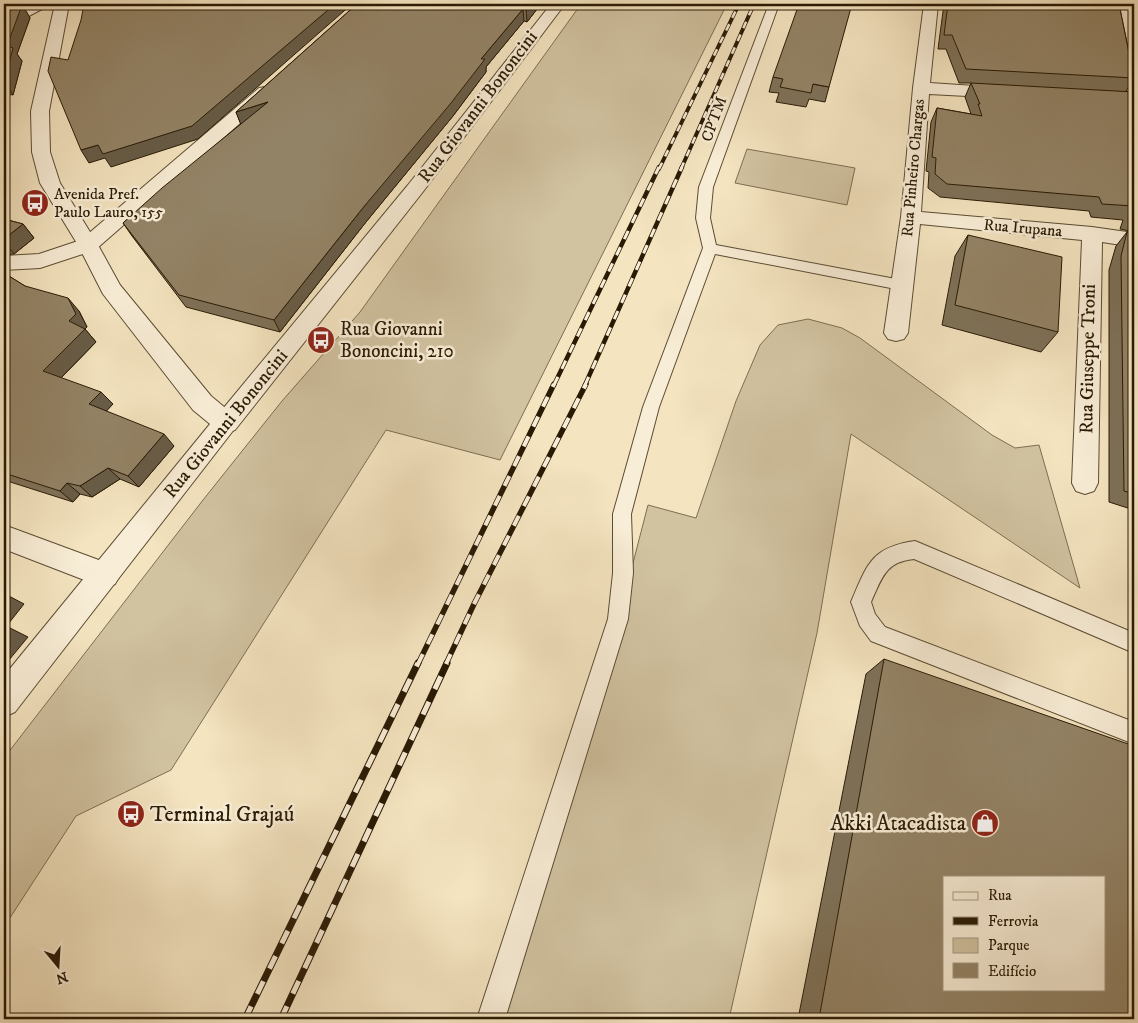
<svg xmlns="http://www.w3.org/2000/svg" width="1138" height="1023" font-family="'IM FELL DW Pica',serif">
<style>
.green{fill:#d1c2a0;stroke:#7d6e52}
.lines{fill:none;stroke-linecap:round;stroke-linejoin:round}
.service-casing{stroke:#5c4c33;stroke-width:2}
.minor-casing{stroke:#5c4c33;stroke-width:2}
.tertiary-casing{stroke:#5c4c33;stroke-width:2}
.service{fill:#f8edd6;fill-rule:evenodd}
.minor{fill:#f8edd6;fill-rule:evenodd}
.tertiary{fill:#f8edd6;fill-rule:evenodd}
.rail-far3-casing{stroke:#291a04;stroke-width:4}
.rail-far2-casing{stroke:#291a04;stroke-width:4.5}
.rail-far1-casing{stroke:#291a04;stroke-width:5.5}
.rail-casing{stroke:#291a04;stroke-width:7}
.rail-far3{stroke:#f8edd6;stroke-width:2.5;stroke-dasharray:7;stroke-linecap:butt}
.rail-far2{stroke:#f8edd6;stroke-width:3;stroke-dasharray:9;stroke-linecap:butt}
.rail-far1{stroke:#f8edd6;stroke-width:4;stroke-dasharray:11;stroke-linecap:butt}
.rail{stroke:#f8edd6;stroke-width:5;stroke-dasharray:14;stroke-linecap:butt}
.wall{fill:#7e7158;stroke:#291a04}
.shaded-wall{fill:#675c47;stroke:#291a04}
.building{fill:#938366;stroke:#291a04;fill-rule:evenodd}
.labels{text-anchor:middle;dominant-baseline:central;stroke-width:5;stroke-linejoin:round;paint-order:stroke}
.far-street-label{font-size:16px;fill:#291a04;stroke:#f8edd6}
.far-poi-label{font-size:16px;fill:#291a04;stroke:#f8edd6;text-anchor:start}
.street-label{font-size:19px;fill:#291a04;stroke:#f8edd6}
.poi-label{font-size:19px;fill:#291a04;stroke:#f8edd6;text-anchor:start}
.near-poi-label{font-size:22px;fill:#291a04;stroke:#f8edd6;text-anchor:start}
</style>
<rect width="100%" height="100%" fill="#f4e4c0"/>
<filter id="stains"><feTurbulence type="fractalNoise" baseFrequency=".004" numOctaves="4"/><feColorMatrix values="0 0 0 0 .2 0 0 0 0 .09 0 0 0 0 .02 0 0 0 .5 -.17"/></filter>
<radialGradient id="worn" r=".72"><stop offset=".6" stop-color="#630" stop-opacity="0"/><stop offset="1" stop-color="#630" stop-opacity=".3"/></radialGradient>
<!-- green -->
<g class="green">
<polygon points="581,4 727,4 500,460 386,430 171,770 76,816 4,927 4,758 203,500 282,401 360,312"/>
<polygon points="747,149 855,168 847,205 735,183"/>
<polygon points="808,319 842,328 860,338 992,435 1015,448 1039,445 1080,588 851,434 817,633 729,1019 494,1019 588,737 648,505 696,518 736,401 760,345 778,325"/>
</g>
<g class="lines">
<!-- service casing -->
<g class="service-casing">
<g id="service">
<polygon points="769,4 779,4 713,187 710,218 716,245 901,280 906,281 908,285 906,289 901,290 715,254 659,407 631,514 633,573 628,619 505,1019 477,1019 608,619 613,573 613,514 643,407 703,248 696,218 699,187"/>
<path d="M915 541 1134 633V653L914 559C885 562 882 578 871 602L875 614 885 627 1134 722V744L871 641 860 626 851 602C867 565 871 547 915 541Z"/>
</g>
</g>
<!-- minor casing -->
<g class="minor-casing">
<g id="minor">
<polygon points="30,4 48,4 46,7 4,29 4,18"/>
<polygon points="551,4 565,4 422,193 235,430 226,433 217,430 213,423 217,416 408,185"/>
<polygon points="924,4 938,4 930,83 1005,88 1011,89 1013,93 1011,97 1005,98 929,94 921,212 1092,227 1134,233 1134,247 1102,242 1098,483 1094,491 1085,494 1076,491 1072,483 1082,240 920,224 908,333 904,339 896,341 888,339 884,333 901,217 913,88"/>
<polygon points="1116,4 1130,4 1130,22 1134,46 1134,94 1128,93 1126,89 1114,22"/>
<polygon points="265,87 271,88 273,92 271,96 95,250 40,268 4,270 4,256 39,254 81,240 259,88"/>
<polygon points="4,525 115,566 120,575 115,584 105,588 4,549"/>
</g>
</g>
<!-- tertiary casing -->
<g class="tertiary-casing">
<polygon id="tertiary" points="55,4 69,4 49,111 50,152 60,183 98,245 120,285 211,396 235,416 239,423 15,712 4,717 4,676 210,424 193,410 103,294 78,245 40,183 32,152 31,111"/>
</g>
<!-- service -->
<use href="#service" class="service"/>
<!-- minor -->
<use href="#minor" class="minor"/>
<!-- tertiary -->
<use href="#tertiary" class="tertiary"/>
<!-- rail-far3 casing -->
<g class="rail-far3-casing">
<g id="rail-far3">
<polyline points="659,169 739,4"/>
<polyline points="681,169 754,4"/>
</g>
</g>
<!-- rail-far2 casing -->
<g class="rail-far2-casing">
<g id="rail-far2">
<polyline points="554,385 659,167"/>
<polyline points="585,385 682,167"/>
</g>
</g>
<!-- rail-far1 casing -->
<g class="rail-far1-casing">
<g id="rail-far1">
<polyline points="418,664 554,384"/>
<polyline points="446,664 474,604 586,384"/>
</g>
</g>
<!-- rail casing -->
<g class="rail-casing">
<g id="rail">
<polyline points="245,1019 418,663"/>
<polyline points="281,1019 447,663"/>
</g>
</g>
<!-- rail-far3 -->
<use href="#rail-far3" class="rail-far3"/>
<!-- rail-far2 -->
<use href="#rail-far2" class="rail-far2"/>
<!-- rail-far1 -->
<use href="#rail-far1" class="rail-far1"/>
<!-- rail -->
<use href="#rail" class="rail"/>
</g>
<!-- wall -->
<g class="wall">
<polygon points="4,4 27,4 23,6 30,18 17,54 22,61 13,95 7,94 4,105"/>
<polygon points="357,4 541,4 527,22 524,21 486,67 486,72 453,116 366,222 280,332 186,307 132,236 123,223 241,124 236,112"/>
<polygon points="944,4 1121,4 1120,9 1134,76 1134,79 1126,91 1134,92 1134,232 1120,229 1123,220 1091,217 1089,211 940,197 928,188 929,172 926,171 931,122 937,108 971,114 965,97 971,83 959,83 946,49 938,49"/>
<polygon points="1131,4 1134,4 1134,31"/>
<polygon points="773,77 829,87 825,102 809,99 806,107 776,102 779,93 769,92"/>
<polygon points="4,219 23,224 34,238 14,254 4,255"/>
<polygon points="1127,232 1134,233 1134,510 1109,502 1109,270 1116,246"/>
<polygon points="968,235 1058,332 1041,352 942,325 955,256"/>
<polygon points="4,273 25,286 79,311 87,327 85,329 96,342 61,378 113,404 106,411 174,446 139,487 120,479 92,497 80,494 73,502 4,480"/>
<polygon points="884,659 1134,1019 798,1019 866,674"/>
</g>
<!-- shaded-wall -->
<g class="shaded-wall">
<polygon points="4,4 27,4 23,6 30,18 17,54 22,61 13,95 4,81 7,46 4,17"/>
<polygon points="335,4 352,4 198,139 111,167 105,158 89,163 81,150 98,145"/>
<polygon points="531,4 541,4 527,22 526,9"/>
<polygon points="523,9 524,21 486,67 486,72 453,116 366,222 280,332 274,320 481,59"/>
<polygon points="4,89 7,94 4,105"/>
<polygon points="268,102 241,125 236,112"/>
<polygon points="4,159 7,176 4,178"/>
<polygon points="4,193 9,200 4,205"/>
<polygon points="23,224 34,238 14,254 4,242 4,239"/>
<polygon points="68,298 79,311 87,327 85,329 96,342 55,384 43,371 69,321"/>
<polygon points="101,392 113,404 101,417 89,404"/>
<polygon points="164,434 174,446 139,487 128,476"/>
<polygon points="108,468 120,479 92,497 80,486"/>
<polygon points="67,483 80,494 73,502 60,491"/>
<polygon points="7,595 24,604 5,628 4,628 4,598"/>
<polygon points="10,628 28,637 4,666 4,635"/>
</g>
<!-- building -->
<g class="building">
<polygon points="84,4 335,4 192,126 103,154 98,145 81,150 48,71 51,57 68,60 81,20"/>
<polygon points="357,4 531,4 526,9 523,9 481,59 485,59 451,103 362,209 274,320 179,295 123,223 162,188 268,102 236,112"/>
<polygon points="799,4 852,4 829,87 813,84 811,93 780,87 783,79 773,77"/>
<polygon points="948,4 1121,4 1120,9 1134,78 966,69 952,35 944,35"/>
<polygon points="22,5 7,46 13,48 4,81 4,13"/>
<polygon points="971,83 1134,92 1134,216 1131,215 1134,206 1102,204 1099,197 947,184 935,174 936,158 932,157 937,108 982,116 978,104 980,104"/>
<polygon points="4,219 23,224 4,239"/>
<polygon points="1127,232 1134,233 1134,494 1124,491 1121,256"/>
<polygon points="968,235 1062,257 1058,332 955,305"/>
<polygon points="4,273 25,286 68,298 76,314 69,321 85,329 43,371 101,392 89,404 164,434 128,476 108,468 80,486 67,483 60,491 4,473"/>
<polygon points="4,593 7,595 4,598"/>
<polygon points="4,626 10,628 4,635"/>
<path d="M884 659 1134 746V1019H819ZM944 877H1104V989H944Z"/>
</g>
<!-- icons -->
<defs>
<g id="bus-disc" transform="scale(1.4375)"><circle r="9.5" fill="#8f2418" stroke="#f8edd6"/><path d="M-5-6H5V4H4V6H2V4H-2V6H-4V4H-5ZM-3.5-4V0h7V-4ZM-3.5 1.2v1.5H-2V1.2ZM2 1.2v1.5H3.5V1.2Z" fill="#fff"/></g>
<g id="shop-disc" transform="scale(1.4375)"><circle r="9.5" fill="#8f2418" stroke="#f8edd6"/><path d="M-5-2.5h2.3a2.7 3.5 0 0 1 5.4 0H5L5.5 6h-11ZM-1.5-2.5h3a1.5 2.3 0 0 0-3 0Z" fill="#fff"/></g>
</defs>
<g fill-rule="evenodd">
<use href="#bus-disc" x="35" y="203"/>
<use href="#bus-disc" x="321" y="340"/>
<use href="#bus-disc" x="131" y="814"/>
<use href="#shop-disc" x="985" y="823"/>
</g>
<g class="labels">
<!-- far-street labels -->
<g class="far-street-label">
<text transform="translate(714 119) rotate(-70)">CPTM</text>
<text transform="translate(913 168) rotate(-85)">Rua Pinheiro Chargas</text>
<text transform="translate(1023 228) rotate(5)">Rua Irupana</text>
</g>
<!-- far-poi labels -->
<g class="far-poi-label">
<text x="54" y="194">Avenida Pref.<tspan x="54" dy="18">Paulo Lauro, 155</tspan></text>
</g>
<!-- street labels -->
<g class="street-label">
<text transform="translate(478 107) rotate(-53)">Rua Giovanni Bononcini</text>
<text transform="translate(1088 359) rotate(-89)">Rua Giuseppe Troni</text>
<text transform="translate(226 424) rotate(-51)">Rua Giovanni Bononcini</text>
</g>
<!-- poi labels -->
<g class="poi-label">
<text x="340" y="329">Rua Giovanni<tspan x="340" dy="22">Bononcini, 210</tspan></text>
</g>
<!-- near-poi labels -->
<g class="near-poi-label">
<text x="150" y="814">Terminal Grajaú</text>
<text x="966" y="823" text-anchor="end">Akki Atacadista</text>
</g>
</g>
<!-- margin -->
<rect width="1138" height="1023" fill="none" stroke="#f4e4c0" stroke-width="20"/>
<rect x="5" y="5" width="1128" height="1013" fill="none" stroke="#291a04" stroke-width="2.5"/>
<rect x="10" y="10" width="1118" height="1003" fill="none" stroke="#291a04"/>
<!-- legend -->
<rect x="943" y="876" width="162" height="115" fill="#f8edd6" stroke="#a59982"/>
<rect x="953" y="892" width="25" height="8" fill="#f8edd6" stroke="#a59982"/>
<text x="988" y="900" font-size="15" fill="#291a04">Rua</text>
<rect x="953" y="917" width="25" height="8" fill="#291a04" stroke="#a59982"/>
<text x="988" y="926" font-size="15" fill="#291a04">Ferrovia</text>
<rect x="953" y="938" width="25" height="15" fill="#d1c2a0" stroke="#a59982"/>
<text x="988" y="950" font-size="15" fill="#291a04">Parque</text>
<rect x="953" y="963" width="25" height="15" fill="#938366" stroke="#a59982"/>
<text x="988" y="976" font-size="15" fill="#291a04">Edifício</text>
<!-- north arrow -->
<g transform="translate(58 966) rotate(162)" stroke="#f8edd6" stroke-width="4" paint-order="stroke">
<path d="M0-4L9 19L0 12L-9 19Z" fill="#291a04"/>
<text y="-8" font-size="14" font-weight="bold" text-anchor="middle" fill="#291a04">N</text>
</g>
<rect width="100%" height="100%" filter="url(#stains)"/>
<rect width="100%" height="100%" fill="url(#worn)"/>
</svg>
